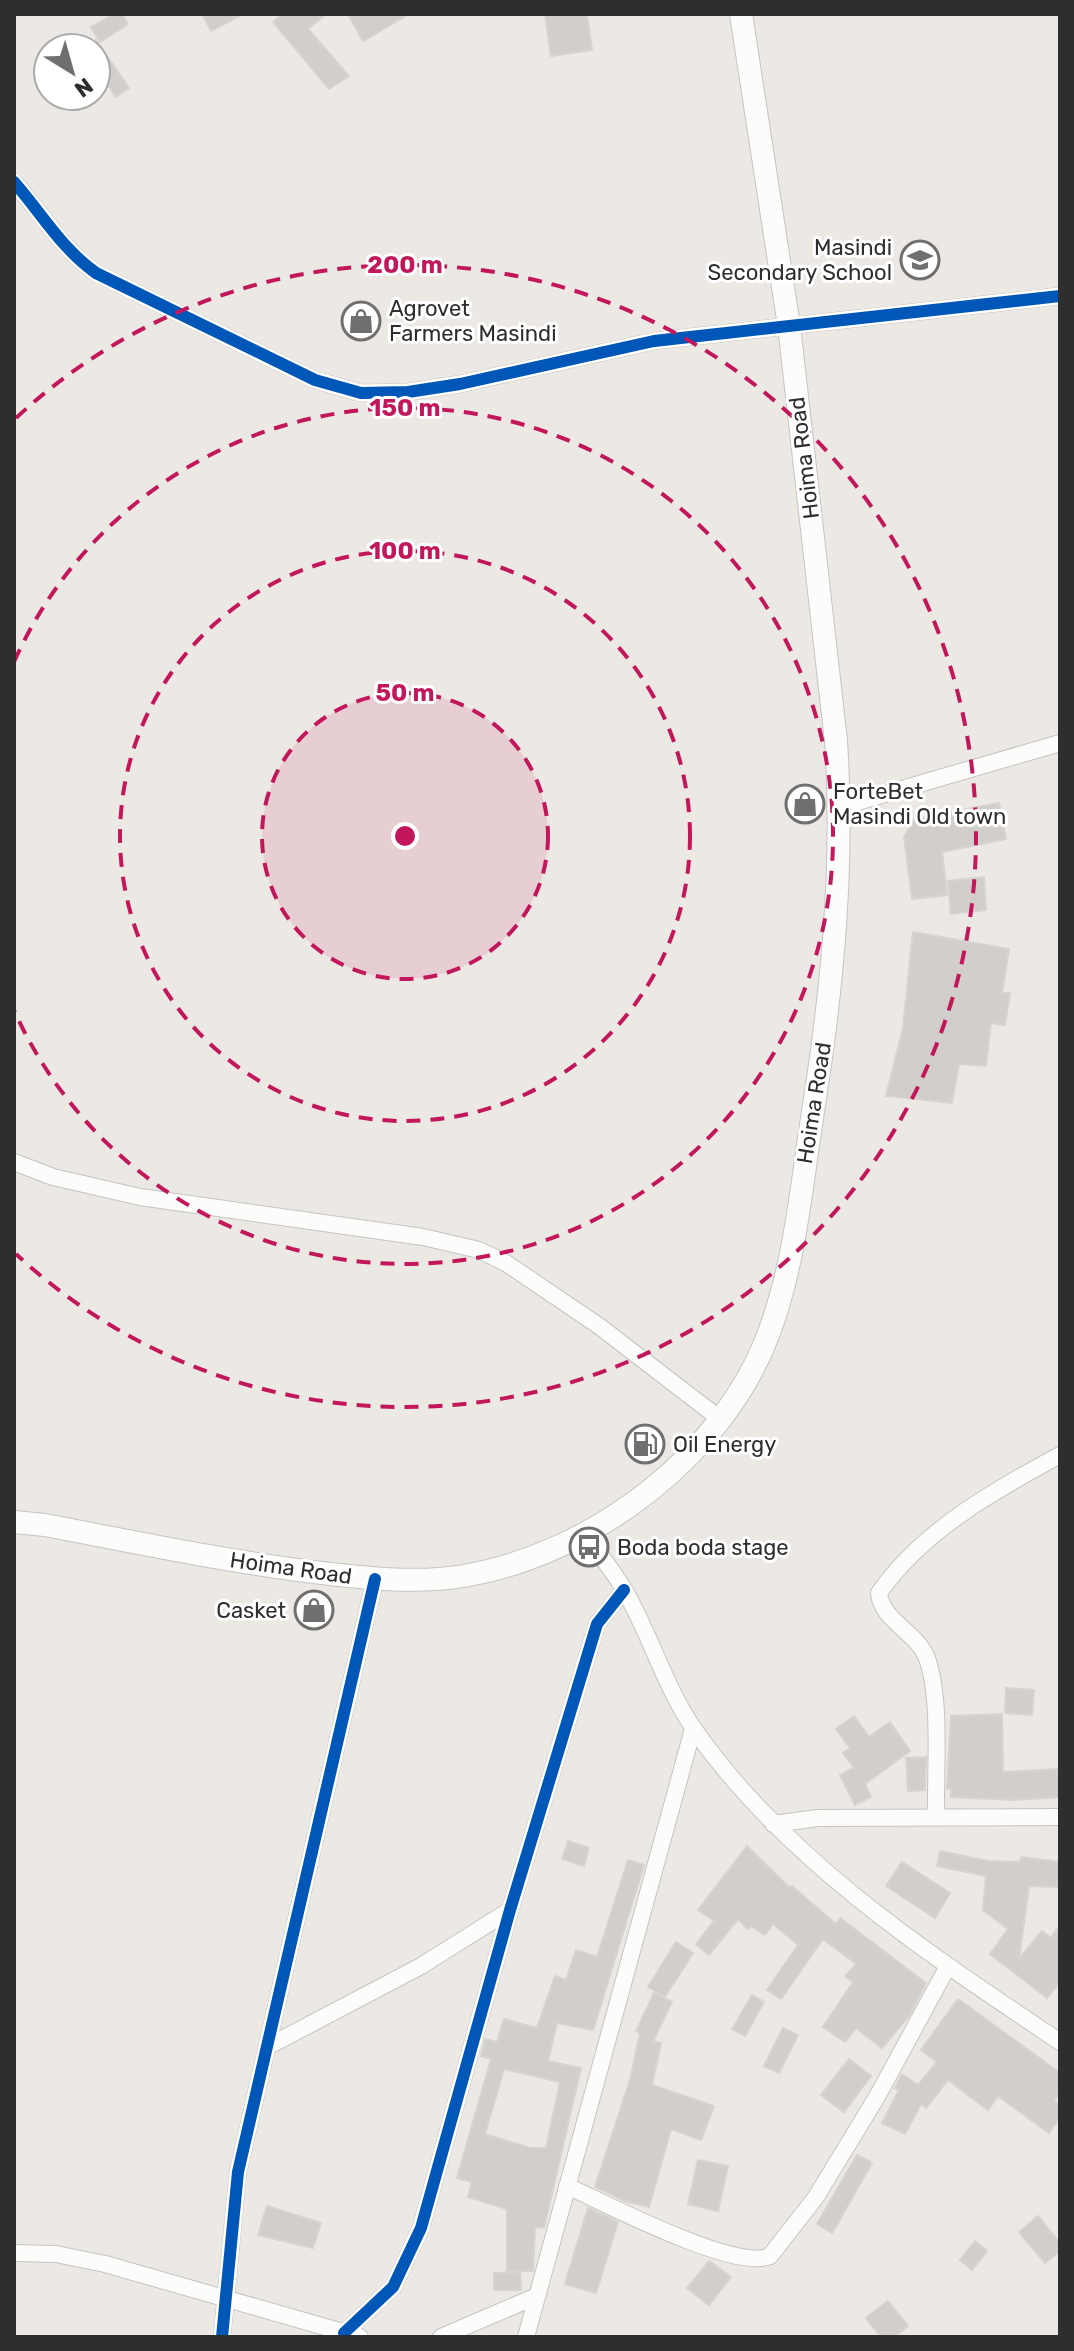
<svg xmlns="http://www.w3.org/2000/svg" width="1074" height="2351" font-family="Rubik,sans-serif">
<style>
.building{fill:#d1cecb;stroke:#d7d4d0;stroke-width:2;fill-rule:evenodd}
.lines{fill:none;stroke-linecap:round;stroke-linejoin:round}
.minor-casing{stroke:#c5c4c5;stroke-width:18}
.secondary-casing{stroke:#c5c4c5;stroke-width:24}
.minor{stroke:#fcfcfb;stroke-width:16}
.secondary{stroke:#fcfcfb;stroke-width:22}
.cycleway-casing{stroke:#fff;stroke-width:17}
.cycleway{stroke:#0057b8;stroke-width:12}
.ring{fill:none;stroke:#c2185b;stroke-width:4;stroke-dasharray:14 10}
.labels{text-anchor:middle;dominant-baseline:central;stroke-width:6;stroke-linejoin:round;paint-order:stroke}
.poi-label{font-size:22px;fill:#2e2e2e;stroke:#fff;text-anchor:start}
.street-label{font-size:22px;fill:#2e2e2e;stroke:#fff}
.centre{fill:#c2185b;stroke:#fff;stroke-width:4}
.ring-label{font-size:24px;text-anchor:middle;font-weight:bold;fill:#c2185b;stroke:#fff;stroke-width:6;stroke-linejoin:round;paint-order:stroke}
</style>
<rect width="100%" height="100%" fill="#ece8e4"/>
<!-- building -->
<g class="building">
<polygon points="114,14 122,14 128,24 100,42 91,27"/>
<polygon points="202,14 243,14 211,31"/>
<polygon points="282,14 326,14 308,29 349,76 329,89 273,22"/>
<polygon points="348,14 409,14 363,41"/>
<polygon points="545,14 587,14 592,50 551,56"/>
<polygon points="96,40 129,88 116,97 96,67"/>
<polygon points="999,803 1006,839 942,852 947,895 912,899 904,837 915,819"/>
<polygon points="984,877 986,910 951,914 948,881"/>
<polygon points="913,932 1009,949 1002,993 1010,993 1005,1025 991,1023 986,1066 959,1064 952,1103 886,1096 903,1028"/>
<polygon points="1006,1688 1034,1690 1032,1715 1005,1713"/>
<polygon points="1002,1714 1003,1772 1060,1769 1060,1797 1014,1800 951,1797 951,1788 947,1789 951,1716"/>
<polygon points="854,1716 869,1737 890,1722 910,1751 865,1784 871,1797 855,1805 840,1775 854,1768 843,1753 850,1748 836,1729"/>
<polygon points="926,1757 925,1790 908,1791 906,1758"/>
<polygon points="568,1841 589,1848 584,1866 562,1859"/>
<polygon points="747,1846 790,1888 792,1886 836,1924 840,1918 926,1983 909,2016 882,2048 856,2028 845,2042 823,2027 853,1982 845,1976 856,1964 823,1939 781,1999 767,1990 798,1945 773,1924 765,1935 751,1926 748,1929 738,1919 709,1955 696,1944 714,1921 698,1910"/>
<polygon points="940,1851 988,1861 1020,1862 1021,1857 1060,1862 1060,1887 1029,1886 1019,1959 1042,1931 1051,1938 1060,1925 1060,1982 1047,1998 990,1954 1008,1929 983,1910 986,1876 937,1866"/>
<path d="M628 1860 644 1865 593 2030 557 2023 548 2061 581 2068 544 2228 535 2227 533 2271H507V2209L468 2197 472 2182 457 2178 491 2059 481 2056 485 2039 497 2042 504 2019 537 2028 555 1976 566 1980 576 1950 597 1957ZM504 2069 560 2082 546 2148H530L485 2134Z"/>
<polygon points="902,1862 950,1893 935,1918 886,1886"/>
<polygon points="676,1942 693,1953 665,1997 648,1987"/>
<polygon points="654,1993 672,2002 653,2041 661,2043 652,2085 714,2106 701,2140 671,2129 649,2207 625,2201 595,2187 630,2080 640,2033 636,2031"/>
<polygon points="752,1995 764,2002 745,2036 732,2029"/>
<polygon points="958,1999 1060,2073 1060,2092 1054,2101 1060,2105 1060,2117 1049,2133 998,2096 988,2110 948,2080 926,2108 921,2104 905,2134 882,2123 899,2090 895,2088 902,2074 918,2085 937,2062 921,2050"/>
<polygon points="783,2028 798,2035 779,2073 764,2066"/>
<polygon points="849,2059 871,2076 844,2112 821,2095"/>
<polygon points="857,2155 872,2163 832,2233 817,2224"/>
<polygon points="698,2160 728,2166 718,2211 688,2204"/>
<polygon points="267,2206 321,2223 313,2248 258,2235"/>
<polygon points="588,2208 618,2222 596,2293 565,2284"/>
<polygon points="1038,2216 1060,2243 1060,2251 1045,2263 1019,2232"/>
<polygon points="975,2241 987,2251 972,2270 960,2260"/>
<polygon points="709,2261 731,2277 709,2305 687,2288"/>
<polygon points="520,2272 521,2290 494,2290 494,2273"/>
<polygon points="888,2301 908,2326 894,2337 881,2337 866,2318"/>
</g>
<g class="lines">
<!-- minor casing -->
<g class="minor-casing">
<g id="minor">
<path d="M14 182C42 214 61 248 96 273L315 380 361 393 408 392 460 384 654 341 1060 296"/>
<polyline points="840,807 1060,743"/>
<polyline points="14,1162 53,1177 140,1197 423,1237 479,1250 506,1263 599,1326 720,1419"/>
<path d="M586 1536C599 1554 614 1572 625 1591 651 1636 666 1690 696 1732 788 1862 929 1954 1060 2042"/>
<path d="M936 1817C935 1773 942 1695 926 1656 916 1632 881 1620 879 1593 922 1531 995 1490 1060 1455"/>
<polyline points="773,1824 818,1818 1060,1817"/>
<polyline points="267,2047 421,1966 510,1910"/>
<path d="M567 2186C605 2203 736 2272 770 2256L816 2197 878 2095 948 1966"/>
<polyline points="14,2253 56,2254 105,2264 360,2337"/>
<polyline points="344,2333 393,2287 421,2228 510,1910 597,1624 624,1590"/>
<polyline points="222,2337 238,2172 375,1579"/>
<polyline points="441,2337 537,2296"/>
<polyline points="526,2337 693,1729"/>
</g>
</g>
<!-- secondary casing -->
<g class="secondary-casing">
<path id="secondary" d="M14 1522 45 1525C135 1542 224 1561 314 1572 363 1578 415 1584 464 1576 593 1554 725 1455 770 1330 796 1259 802 1180 814 1105 833 984 844 863 836 741L789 326 741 14"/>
</g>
<!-- minor -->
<use href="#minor" class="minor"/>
<!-- secondary -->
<use href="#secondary" class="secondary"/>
<!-- cycleway casing -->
<g class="cycleway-casing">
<g id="cycleway">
<path d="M14 182C42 214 61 248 96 273L315 380 361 393 408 392 460 384 654 341 1060 296"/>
<polyline points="344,2333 393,2287 421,2228 510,1910 597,1624 624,1590"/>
<polyline points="222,2337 238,2172 375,1579"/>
</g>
</g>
<!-- cycleway -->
<use href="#cycleway" class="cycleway"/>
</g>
<!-- distance rings -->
<circle cx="405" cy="836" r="143" fill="#c2185b" fill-opacity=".12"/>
<g class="ring">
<circle cx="405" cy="836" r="143"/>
<circle cx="405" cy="836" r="285"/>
<path d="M14 662A428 428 0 1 1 14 1010"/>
<path d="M16 418A571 571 0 1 1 16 1254"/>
</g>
<!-- icons -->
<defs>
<g id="school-ring" transform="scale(2)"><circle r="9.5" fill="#fff" stroke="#706f6e" stroke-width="1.5"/><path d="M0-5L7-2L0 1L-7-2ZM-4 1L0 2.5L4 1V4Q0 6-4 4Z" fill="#706f6e"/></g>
<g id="shop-ring" transform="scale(2)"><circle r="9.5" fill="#fff" stroke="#706f6e" stroke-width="1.5"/><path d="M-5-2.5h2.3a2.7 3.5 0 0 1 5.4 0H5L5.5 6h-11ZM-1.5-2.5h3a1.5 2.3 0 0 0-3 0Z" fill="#706f6e"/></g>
<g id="fuel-ring" transform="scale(2)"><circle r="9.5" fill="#fff" stroke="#706f6e" stroke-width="1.5"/><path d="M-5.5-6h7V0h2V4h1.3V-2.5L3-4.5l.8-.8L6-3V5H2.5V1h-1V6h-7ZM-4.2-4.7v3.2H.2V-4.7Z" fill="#706f6e"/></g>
<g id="bus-ring" transform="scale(2)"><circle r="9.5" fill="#fff" stroke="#706f6e" stroke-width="1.5"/><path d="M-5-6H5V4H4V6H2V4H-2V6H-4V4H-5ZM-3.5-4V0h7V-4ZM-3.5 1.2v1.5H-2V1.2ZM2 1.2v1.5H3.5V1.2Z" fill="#706f6e"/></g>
</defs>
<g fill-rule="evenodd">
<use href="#school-ring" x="920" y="260"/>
<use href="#shop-ring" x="361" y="321"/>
<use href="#shop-ring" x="805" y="804"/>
<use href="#fuel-ring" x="645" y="1444"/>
<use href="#bus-ring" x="589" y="1547"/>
<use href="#shop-ring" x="314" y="1610"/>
</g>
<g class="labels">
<!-- poi labels -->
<g class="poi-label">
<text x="892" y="247" text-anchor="end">Masindi<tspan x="892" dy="25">Secondary School</tspan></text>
<text x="389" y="308">Agrovet<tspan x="389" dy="25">Farmers Masindi</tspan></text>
<text x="833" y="791">ForteBet<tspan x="833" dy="25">Masindi Old town</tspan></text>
<text x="673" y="1444">Oil Energy</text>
<text x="617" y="1547">Boda boda stage</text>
<text x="286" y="1610" text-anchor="end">Casket</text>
</g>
<!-- street labels -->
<g class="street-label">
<text transform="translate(804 458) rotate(-97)">Hoima Road</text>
<text transform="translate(814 1103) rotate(-81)">Hoima Road</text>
<text transform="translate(291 1568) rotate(8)">Hoima Road</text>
</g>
</g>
<circle cx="405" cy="836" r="12" class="centre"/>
<g class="ring-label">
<text x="405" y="273">200 m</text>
<text x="405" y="416">150 m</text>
<text x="405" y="559">100 m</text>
<text x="405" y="701">50 m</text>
</g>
<!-- border -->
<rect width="1074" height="2351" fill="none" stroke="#2e2e2e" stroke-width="32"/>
<!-- north arrow -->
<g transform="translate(72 72) rotate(143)"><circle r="38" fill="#ffffff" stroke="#ababab" stroke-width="2"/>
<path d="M0-6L14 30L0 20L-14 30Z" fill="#706f6e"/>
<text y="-12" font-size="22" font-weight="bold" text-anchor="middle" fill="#2e2e2e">N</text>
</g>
</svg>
